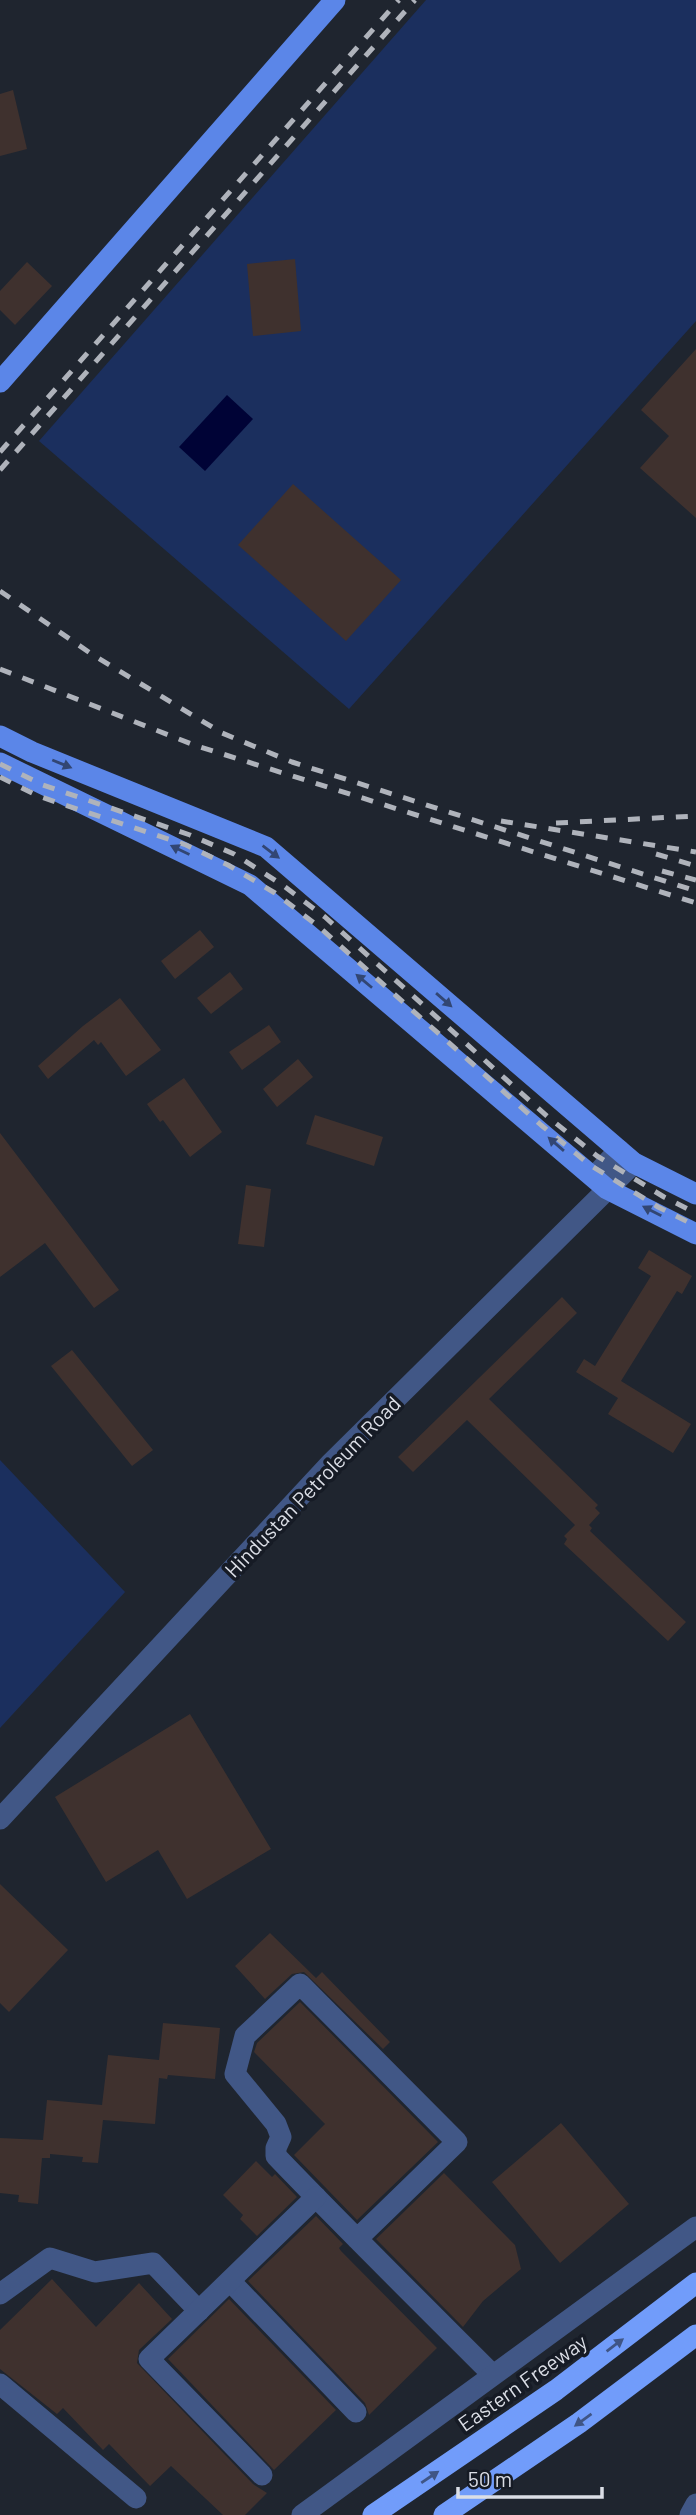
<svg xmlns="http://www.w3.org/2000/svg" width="696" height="2515" font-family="Barlow,sans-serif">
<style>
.green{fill:#1b2f5e}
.water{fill:#000336}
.building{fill:#3f312e}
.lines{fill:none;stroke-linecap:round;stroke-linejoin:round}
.minor{stroke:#415786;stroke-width:21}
.major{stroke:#5b86e8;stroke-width:21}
.highway{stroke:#719cfa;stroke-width:21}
.rail{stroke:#afb3bb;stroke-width:5;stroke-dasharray:12 12;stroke-linecap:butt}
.oneway{fill:#324673}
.oneway2{fill:#3f5585}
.labels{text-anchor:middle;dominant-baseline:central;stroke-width:7;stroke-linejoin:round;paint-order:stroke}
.street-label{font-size:21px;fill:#dbdee6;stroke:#161b25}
</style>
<rect width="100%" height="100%" fill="#1f252f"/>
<!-- green -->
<g class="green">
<polygon points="426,0 696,0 696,321 349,709 39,441"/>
<polygon points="0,1460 125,1592 0,1728"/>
</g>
<!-- water -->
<polygon class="water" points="227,395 253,419 205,471 179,447"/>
<!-- building -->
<g class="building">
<polygon points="13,90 27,149 0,156 0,94"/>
<polygon points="295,259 301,331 253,336 247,264"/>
<polygon points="27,262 52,286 15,325 0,310 0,291"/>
<polygon points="696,349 696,518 640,468 669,436 641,410"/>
<polygon points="293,484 401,580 346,641 238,545"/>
<polygon points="200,930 214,947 175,979 161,961"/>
<polygon points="230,972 243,989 211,1014 197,998"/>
<polygon points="120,998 161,1050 126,1076 101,1042 98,1045 94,1040 48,1079 38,1066 83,1026"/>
<polygon points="269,1025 281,1042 242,1070 229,1052"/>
<polygon points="298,1059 313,1077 277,1107 263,1089"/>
<polygon points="184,1078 222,1132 190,1157 163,1120 160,1122 147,1104"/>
<polygon points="315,1115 383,1137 374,1166 306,1144"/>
<polygon points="0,1133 119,1290 94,1308 45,1243 0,1277"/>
<polygon points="246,1185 271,1189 264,1247 238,1244"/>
<polygon points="649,1250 692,1276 682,1294 677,1291 621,1381 691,1424 673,1453 608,1414 618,1398 576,1372 584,1359 595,1366 651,1276 638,1268"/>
<polygon points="562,1297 577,1313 489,1399 598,1505 595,1508 600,1513 589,1525 592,1528 590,1531 686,1622 668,1641 564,1544 567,1539 564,1536 575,1525 467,1420 413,1472 398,1457"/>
<polygon points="72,1350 153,1450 132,1466 51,1366"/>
<polygon points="190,1714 271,1849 187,1899 158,1850 106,1882 55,1797"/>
<polygon points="0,1884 68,1950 9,2012 0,2003"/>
<polygon points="270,1933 316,1978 322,1972 390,2042 383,2049 304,1972 292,1974 265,1999 235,1966"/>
<polygon points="300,2002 438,2142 357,2220 294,2155 325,2124 254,2052 257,2043"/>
<polygon points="163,2023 220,2028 215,2079 168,2075 167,2079 159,2078 155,2124 103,2120 98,2163 82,2162 83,2157 50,2154 50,2158 42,2158 38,2204 18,2202 19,2195 0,2193 0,2138 43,2140 47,2100 102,2105 108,2055 159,2060"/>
<polygon points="561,2123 629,2204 560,2263 492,2182"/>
<polygon points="256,2161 272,2177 275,2174 297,2197 257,2236 240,2219 243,2215 223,2195"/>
<polygon points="444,2173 515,2245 521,2269 483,2301 463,2327 376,2239"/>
<polygon points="316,2216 343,2244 339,2248 341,2251 437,2348 369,2415 365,2403 248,2281"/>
<polygon points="52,2279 96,2327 139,2283 172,2319 139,2350 137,2363 253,2484 267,2493 245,2515 223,2515 171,2466 150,2486 109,2444 103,2450 63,2408 57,2414 0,2369 0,2330"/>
<polygon points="229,2299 336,2410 274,2470 168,2359"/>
</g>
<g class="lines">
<!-- minor -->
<g class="minor">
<polyline points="594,1177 619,1150"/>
<polyline points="0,1819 331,1463 634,1163"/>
<path d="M357 2239 457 2142 300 1984 245 2036 235 2074 276 2124 281 2137 276 2148V2156C347 2230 420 2302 492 2374"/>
<polyline points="230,2281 356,2412"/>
<polyline points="0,2294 50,2258 95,2272 153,2263 199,2311"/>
<polyline points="0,2384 136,2498"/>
<polyline points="262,2475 149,2359 316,2197"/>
<polyline points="302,2515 696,2227"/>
<polyline points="690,2515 696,2504"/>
</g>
<!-- major -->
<g class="major">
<polyline points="0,382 335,0"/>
<polyline points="0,736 32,752 266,847 634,1163 696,1194"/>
<polyline points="0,763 250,885 607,1189 696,1234"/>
</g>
<!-- highway -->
<g class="highway">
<polyline points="373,2515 556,2390 696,2283"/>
<polyline points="444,2515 579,2423 696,2335"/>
</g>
<!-- rail -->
<g class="rail">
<polyline points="0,452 399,0"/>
<polyline points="0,470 415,0"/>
<polyline points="0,591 93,655 222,733 292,762 696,891"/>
<polyline points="0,669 194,745 696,903"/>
<polyline points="0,764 43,785 190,835 234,854 281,884 325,917 548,1117 597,1156 664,1197 696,1213"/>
<polyline points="0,777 38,796 186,845 228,865 275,893 318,926 541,1125 590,1165 658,1207 696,1226"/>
<polyline points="501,821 696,852"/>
<polyline points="556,823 696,816"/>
<polyline points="656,854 696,866"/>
<polyline points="662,871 696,880"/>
</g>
</g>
<!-- one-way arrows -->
<defs><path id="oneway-solid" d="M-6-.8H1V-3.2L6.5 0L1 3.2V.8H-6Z" transform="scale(1.75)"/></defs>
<g class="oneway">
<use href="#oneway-solid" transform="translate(62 764) rotate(22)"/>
<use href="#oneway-solid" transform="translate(180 850) rotate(-154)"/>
<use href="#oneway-solid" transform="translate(271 852) rotate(37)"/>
<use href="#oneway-solid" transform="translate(364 981) rotate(-140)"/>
<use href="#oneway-solid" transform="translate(444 1000) rotate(41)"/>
<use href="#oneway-solid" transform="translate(556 1144) rotate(-139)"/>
<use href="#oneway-solid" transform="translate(652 1211) rotate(-153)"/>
</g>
<g class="oneway2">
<use href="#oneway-solid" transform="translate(615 2345) rotate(-37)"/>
<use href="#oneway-solid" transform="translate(583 2420) rotate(144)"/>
<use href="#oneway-solid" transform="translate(430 2477) rotate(-34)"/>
</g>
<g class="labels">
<!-- street labels -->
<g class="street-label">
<text transform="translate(312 1486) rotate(-46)">Hindustan Petroleum Road</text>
<text transform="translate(522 2382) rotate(-35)">Eastern Freeway</text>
</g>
</g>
<!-- scale -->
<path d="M458 2487v10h144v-10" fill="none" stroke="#dbdee6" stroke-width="3.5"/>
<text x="468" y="2487" font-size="21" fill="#dbdee6" stroke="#161b25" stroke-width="5" paint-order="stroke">50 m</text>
</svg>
